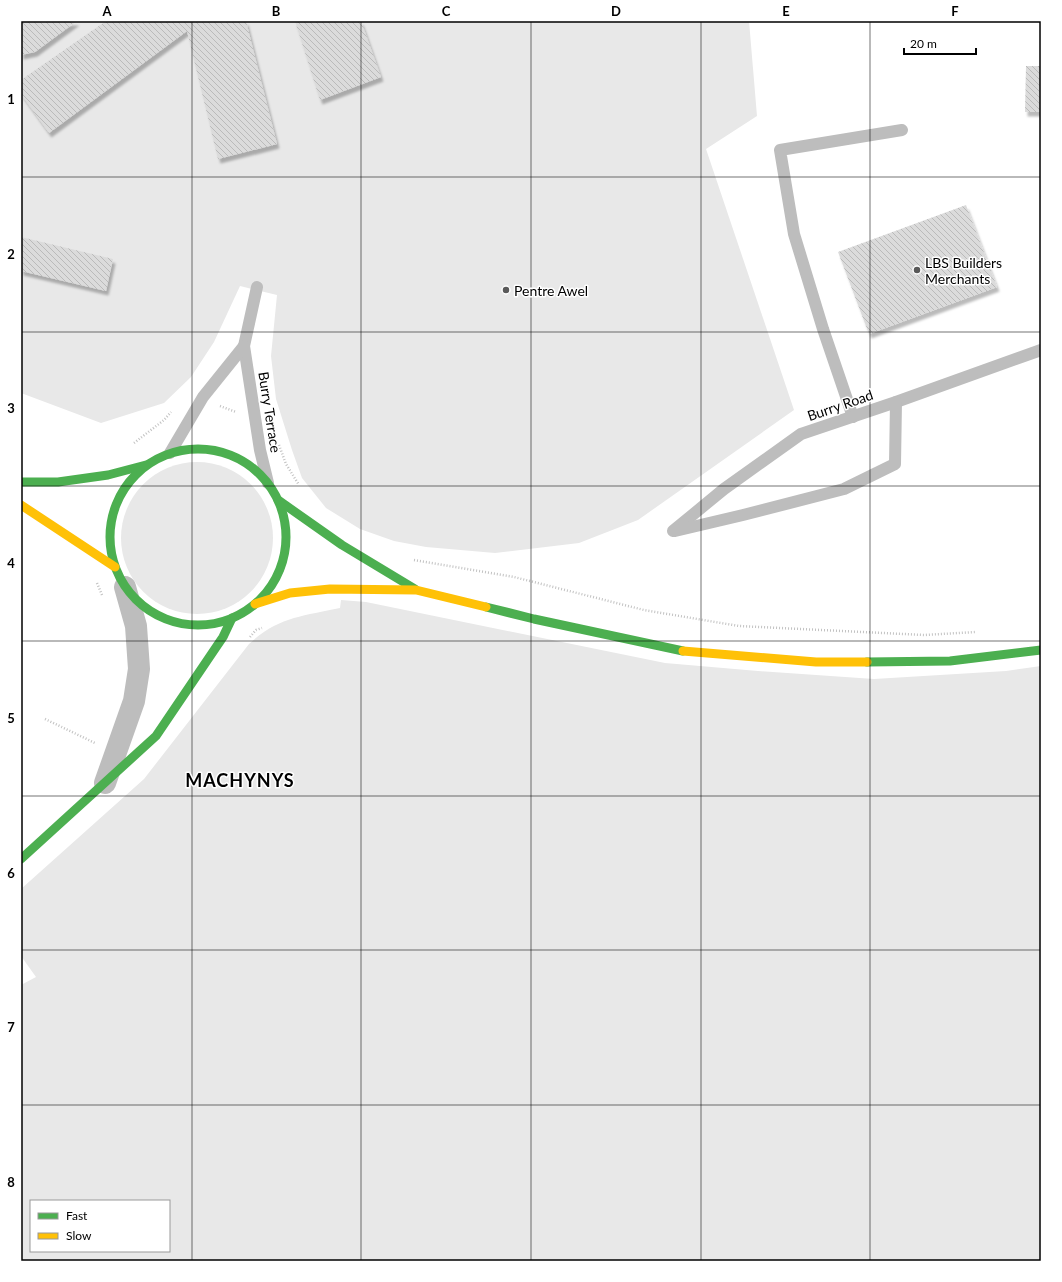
<svg xmlns="http://www.w3.org/2000/svg" width="1062" height="1282" font-family="Lato,sans-serif">
<style>
.grass{fill:#e8e8e8;fill-rule:evenodd}
.building{fill:url(#building-back-hatch);filter:url(#shadow)}
.lines{fill:none;stroke-linecap:round;stroke-linejoin:round}
.path{stroke:#c2c2c2;stroke-width:2.5;stroke-dasharray:1 2;stroke-linecap:butt}
.lane{stroke:#bdbdbd;stroke-width:12}
.street{stroke:#bdbdbd;stroke-width:22}
.fast{stroke:#4caf50;stroke-width:9}
.slow{stroke:#ffc107;stroke-width:9}
.grid{fill:none;stroke:#000;stroke-width:1;stroke-opacity:0.55}
.poi-dot{fill:#595959;stroke:#fff;stroke-width:1.5}
.labels{text-anchor:middle;dominant-baseline:central;stroke-width:3;stroke-linejoin:round;paint-order:stroke}
.poi-label{font-size:14px;fill:#000;stroke:#fff;text-anchor:start}
.street-label{font-size:14px;fill:#000;stroke:#fff}
.district-label{font-size:18px;font-weight:bold;letter-spacing:1px;fill:#000;stroke:#fff}
.neatline{fill:none;stroke:#000;stroke-width:1.5}
.grid-label{font-size:13px;text-anchor:middle;font-weight:bold;fill:#000}
</style>
<defs>
<pattern id="building-back-hatch" width="6" height="6" patternUnits="userSpaceOnUse"><rect width="6" height="6" fill="#dbdbdb"/><path d="M-1 5l2 2M0 0l6 6M5-1l2 2" fill="none" stroke="#bababa"/></pattern>
<filter id="shadow"><feDropShadow dx="2.5" dy="4.5" stdDeviation="1" flood-color="#0004"/></filter>
</defs>
<rect width="100%" height="100%" fill="#fff"/>
<!-- grass -->
<g class="grass">
<polygon points="21,21 749,21 757,116 706,149 794,410 638,520 579,543 495,553 426,547 394,541 360,529 326,508 302,478 292,450 276,399 271,356 277,295 240,286 214,342 191,377 164,403 101,423 21,393"/>
<circle cx="197" cy="538" r="76"/>
<path d="M341 600 366 602 665 663 758 671 874 679 1006 671 1041 666V1261H21V985L36 977 21 956V889L144 779 249 644C278 617 303 616 340 608ZM31 1201H169V1251H31Z"/>
</g>
<!-- building -->
<g class="building">
<polygon points="21,21 77,21 35,52 21,55"/>
<polygon points="106,21 246,21 277,144 218,159 187,31 49,133 21,94 21,80"/>
<polygon points="295,21 361,21 381,77 320,100"/>
<polygon points="1026,66 1041,66 1041,112 1025,112"/>
<polygon points="966,205 997,287 869,334 838,252"/>
<polygon points="21,237 113,259 106,291 21,271"/>
</g>
<g class="lines">
<!-- path -->
<g class="path">
<polyline points="220,406 236,412"/>
<polyline points="134,443 164,420 171,412"/>
<polyline points="279,445 286,464 299,485"/>
<polyline points="414,560 514,577 644,610 739,626 924,635 976,632"/>
<polyline points="97,583 102,595"/>
<polyline points="250,637 256,630 262,628"/>
<polyline points="45,719 95,743"/>
</g>
<!-- lane -->
<g class="lane">
<polyline points="257,287 244,346 260,450 268,483"/>
<polyline points="853,417 823,329 794,234 780,150 902,130"/>
<polyline points="170,453 203,397 244,346"/>
<polyline points="673,531 724,489 801,434 896,402 1041,350"/>
<polyline points="675,531 743,515 844,489 895,464 896,402"/>
</g>
<!-- street -->
<polyline class="street" points="105,783 134,701 139,669 136,626 125,587"/>
<!-- fast -->
<g class="fast">
<circle cx="198" cy="537" r="88"/>
<polyline points="21,482 58,482 108,475 146,465"/>
<polyline points="278,500 342,545 415,589"/>
<polyline points="486,607 534,619 683,651"/>
<polyline points="867,662 950,661 1041,650"/>
<polyline points="21,859 156,736 223,637 232,618"/>
</g>
<!-- slow -->
<g class="slow">
<polyline points="21,505 115,567"/>
<polyline points="255,604 290,593 330,589 416,590 486,607"/>
<polyline points="683,651 816,662 867,662"/>
</g>
</g>
<!-- grid -->
<path class="grid" d="M192 21V1261M361 21V1261M531 21V1261M701 21V1261M870 21V1261M21 177H1041M21 332H1041M21 486H1041M21 641H1041M21 796H1041M21 950H1041M21 1105H1041"/>
<!-- markers -->
<g class="poi-dot">
<circle cx="917" cy="270" r="4"/>
<circle cx="506" cy="290" r="4"/>
</g>
<g class="labels">
<!-- poi labels -->
<g class="poi-label">
<text x="925" y="262">LBS Builders<tspan x="925" dy="16">Merchants</tspan></text>
<text x="514" y="290">Pentre Awel</text>
</g>
<!-- street labels -->
<g class="street-label">
<text transform="translate(840 405) rotate(-19)">Burry Road</text>
<text transform="translate(270 412) rotate(81)">Burry Terrace</text>
</g>
<!-- district labels -->
<g class="district-label">
<text x="240" y="780">MACHYNYS</text>
</g>
</g>
<!-- border -->
<rect width="1062" height="1282" fill="none" stroke="#ffffff" stroke-width="44"/>
<!-- legend -->
<rect x="30" y="1200" width="140" height="52" fill="#ffffff" stroke="#999999"/>
<rect x="38" y="1213" width="20" height="6" fill="#4caf50" stroke="#999999"/>
<text x="66" y="1220" font-size="12" fill="#000000">Fast</text>
<rect x="38" y="1233" width="20" height="6" fill="#ffc107" stroke="#999999"/>
<text x="66" y="1240" font-size="12" fill="#000000">Slow</text>
<!-- scale -->
<path d="M904 48v6h72v-6" fill="none" stroke="#000000" stroke-width="2"/>
<text x="910" y="48" font-size="12" fill="#000000" stroke="#ffffff" stroke-width="3" paint-order="stroke">20 m</text>
<rect x="22" y="22" width="1018" height="1238" class="neatline"/>
<g class="grid-label">
<text x="107" y="16">A</text>
<text x="276" y="16">B</text>
<text x="446" y="16">C</text>
<text x="616" y="16">D</text>
<text x="786" y="16">E</text>
<text x="955" y="16">F</text>
<text x="11" y="104">1</text>
<text x="11" y="259">2</text>
<text x="11" y="413">3</text>
<text x="11" y="568">4</text>
<text x="11" y="723">5</text>
<text x="11" y="878">6</text>
<text x="11" y="1032">7</text>
<text x="11" y="1187">8</text>
</g>
</svg>
